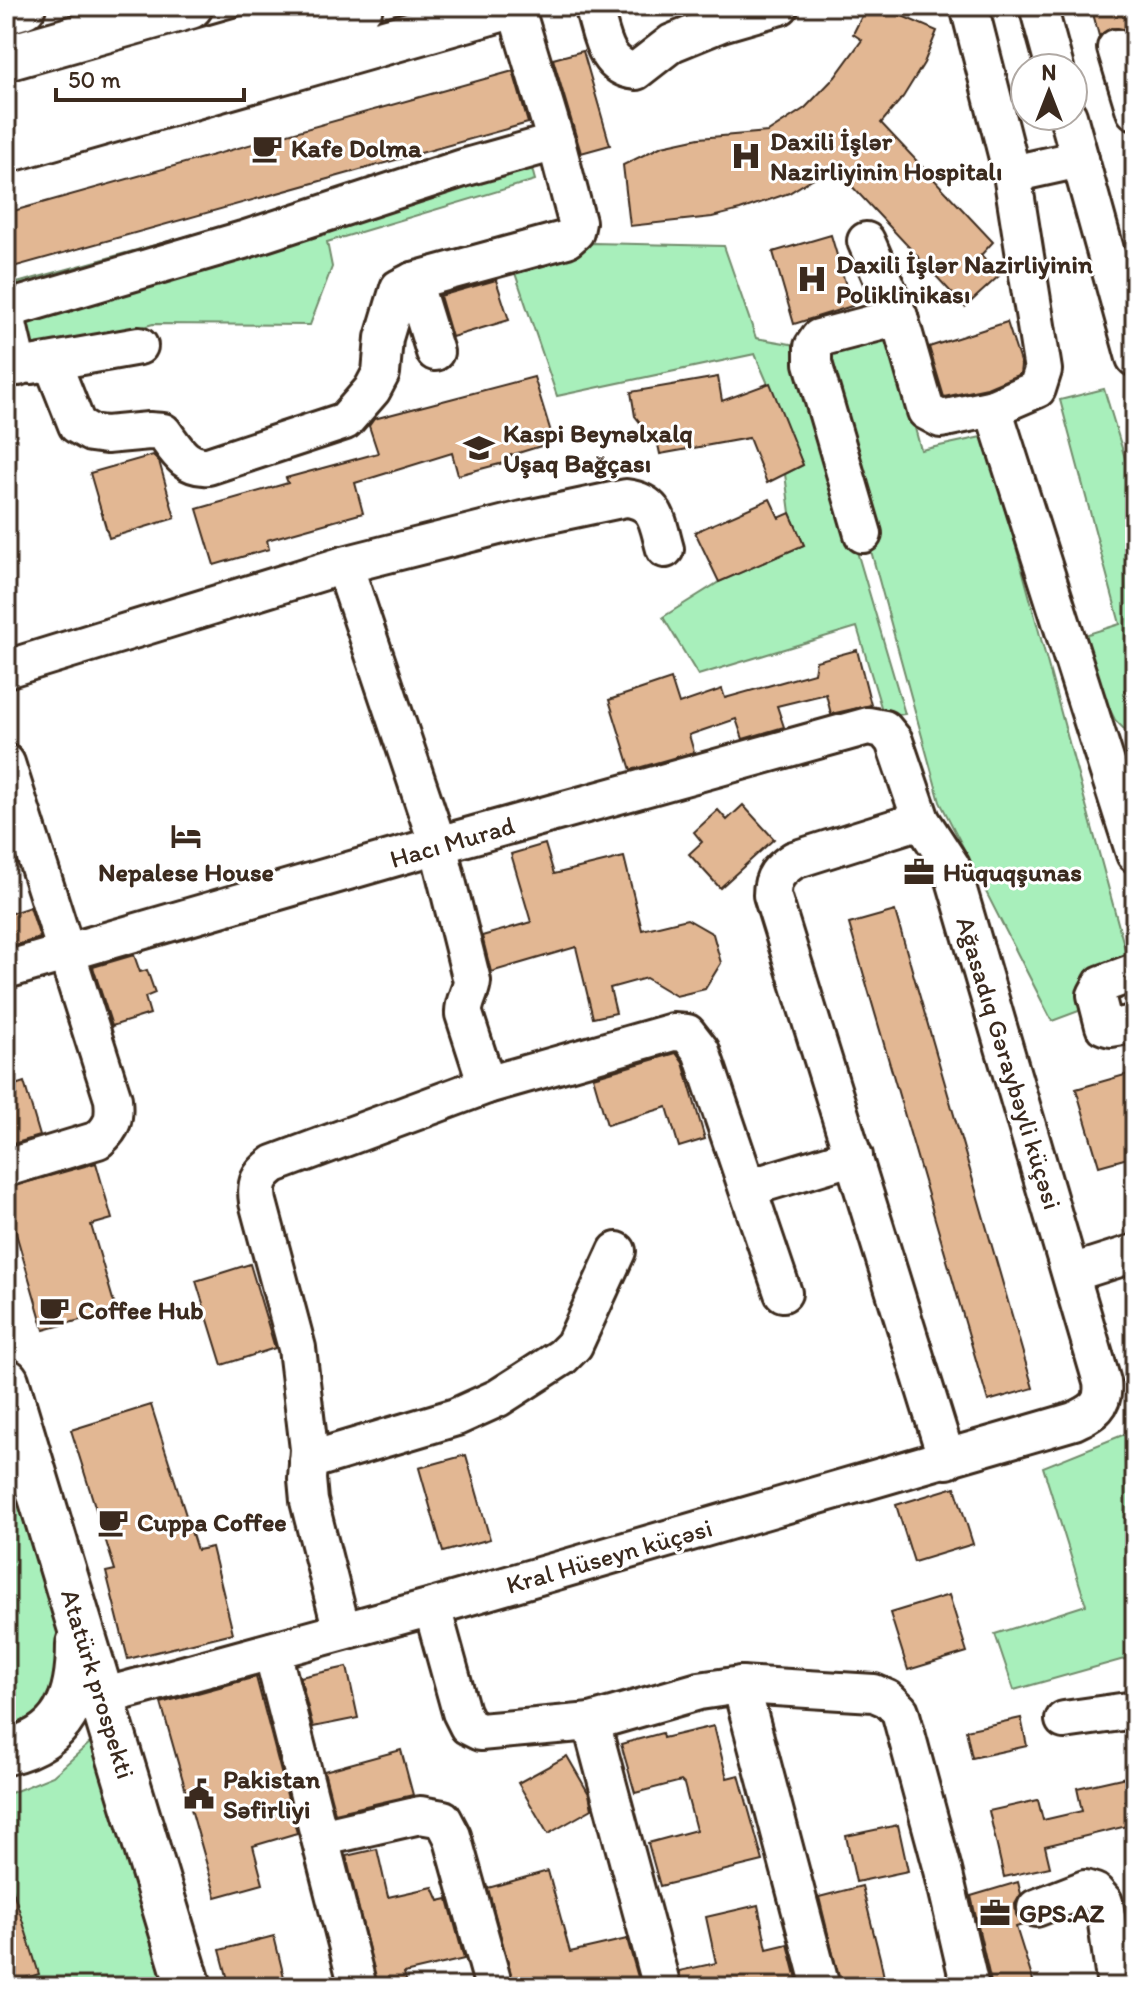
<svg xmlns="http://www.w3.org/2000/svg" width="1141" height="1993" font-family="Itim,sans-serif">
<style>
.green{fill:#a8efbb;stroke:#728c6c;stroke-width:2}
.building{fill:#e2b793;stroke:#3b2a1e;stroke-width:2}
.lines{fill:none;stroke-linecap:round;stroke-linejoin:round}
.minor-casing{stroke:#3b2a1e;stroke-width:42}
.major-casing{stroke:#3b2a1e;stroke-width:50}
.minor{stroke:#fff;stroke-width:36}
.major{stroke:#fff;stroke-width:44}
.labels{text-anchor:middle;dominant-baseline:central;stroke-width:6;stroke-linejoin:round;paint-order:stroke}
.poi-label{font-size:26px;font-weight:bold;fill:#3b2a1e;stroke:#fff;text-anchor:start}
.street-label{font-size:26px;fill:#3b2a1e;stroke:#fff}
</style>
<rect width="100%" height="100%" fill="#fff"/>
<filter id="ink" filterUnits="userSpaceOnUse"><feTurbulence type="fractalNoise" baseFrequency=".0125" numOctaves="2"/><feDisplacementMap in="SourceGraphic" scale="16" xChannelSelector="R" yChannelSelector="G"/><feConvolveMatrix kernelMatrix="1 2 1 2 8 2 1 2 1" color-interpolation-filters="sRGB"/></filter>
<g filter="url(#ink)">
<!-- green -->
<g class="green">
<polygon points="525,143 535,180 327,242 332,267 310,325 153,324 26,360 6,286"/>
<polygon points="593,243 724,246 756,338 796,345 905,714 884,717 857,627 698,675 663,617 719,582 804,545 790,513 785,474 803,465 755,354 557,396 515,273"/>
<polygon points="890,337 921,450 986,436 1135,986 1135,990 1052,1021 940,802 818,358"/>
<polygon points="1104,389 1135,491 1135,740 1115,720 1075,638 1120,624 1060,400"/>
<polygon points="1135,1430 1135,1656 1014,1690 995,1634 1086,1605 1043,1467"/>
<polygon points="6,1457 59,1630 56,1677 39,1710 6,1732"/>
<polygon points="92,1741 166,1987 6,1987 6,1795 53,1776"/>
</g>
<!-- building -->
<g class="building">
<polygon points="867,6 879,6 937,31 924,63 903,97 881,123 993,242 981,255 999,276 965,307 833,166 789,193 740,210 712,217 630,226 623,165 662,146 699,138 768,132 805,108 835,77 862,40 853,34"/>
<polygon points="1091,6 1135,6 1135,28 1125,30 1111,28 1099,36"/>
<polygon points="583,51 610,145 581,153 553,59"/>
<polygon points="513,71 528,123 6,269 6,213"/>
<polygon points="831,235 852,306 794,324 773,252"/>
<polygon points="496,280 509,320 452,337 440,296"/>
<polygon points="1007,322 1021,365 1020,374 987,388 944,397 929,347"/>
<polygon points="534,377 554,442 505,457 507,462 458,475 452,453 355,483 363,513 267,540 269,549 214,565 197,509 288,483 286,478 378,453 369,426 374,419"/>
<polygon points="718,377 722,401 770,383 803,465 767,483 749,438 660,454 657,440 647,442 645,429 635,416 631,392"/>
<polygon points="153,455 159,461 175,518 109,538 90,473"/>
<polygon points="770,499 779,518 790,513 804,545 719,582 695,532"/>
<polygon points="857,650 871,705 831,714 826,694 777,706 784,727 743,739 736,719 689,735 694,752 631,770 609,700 671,679 679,704 722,689 725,698 814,673 816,661"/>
<polygon points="743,805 774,839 720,888 689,854 702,842 694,832 718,810 727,820"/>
<polygon points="545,844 554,874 624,857 642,930 687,919 713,934 721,963 705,989 676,996 646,978 610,988 616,1013 593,1018 576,947 491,972 482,936 531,922 511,854"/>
<polygon points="30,907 40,938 6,948 6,915"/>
<polygon points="895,911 1033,1388 988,1401 849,924"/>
<polygon points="134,955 140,972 147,970 155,993 145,997 150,1014 112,1026 93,967"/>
<polygon points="676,1053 683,1063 705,1139 679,1147 667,1107 607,1125 593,1077"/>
<polygon points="1135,1072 1135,1156 1099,1166 1076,1089"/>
<polygon points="24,1082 40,1136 6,1146 6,1088"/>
<polygon points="96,1163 112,1219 91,1225 116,1310 44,1330 6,1199 6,1188"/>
<polygon points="250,1264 275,1348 222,1365 196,1281"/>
<polygon points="151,1405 197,1550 212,1547 233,1633 128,1659 106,1572 115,1570 71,1430"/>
<polygon points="466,1455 490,1539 443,1552 419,1468"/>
<polygon points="955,1487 973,1544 914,1562 896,1505"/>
<polygon points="949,1595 967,1652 908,1670 890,1613"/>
<polygon points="347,1667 358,1718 313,1727 300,1677"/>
<polygon points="256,1677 297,1833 253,1846 263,1884 216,1897 161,1703"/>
<polygon points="1021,1718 1027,1746 972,1758 966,1730"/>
<polygon points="714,1726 727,1778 739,1775 763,1861 660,1886 648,1843 696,1830 684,1784 681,1781 635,1793 621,1744 662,1733 663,1738"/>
<polygon points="401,1750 413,1795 335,1813 324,1771"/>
<polygon points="567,1756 589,1794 592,1809 548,1834 518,1783"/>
<polygon points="1126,1777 1132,1805 1135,1804 1135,1824 1045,1846 1050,1867 1004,1877 989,1811 1038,1800 1043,1820 1082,1811 1077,1788"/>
<polygon points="898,1825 908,1871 856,1882 846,1836"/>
<polygon points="377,1849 388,1897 433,1887 439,1901 448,1899 464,1959 404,1973 408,1987 378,1987 346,1856"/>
<polygon points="548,1871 570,1952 627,1939 640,1984 627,1987 514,1987 488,1888"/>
<polygon points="1018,1882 1021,1894 1015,1904 1016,1915 1023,1925 1016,1927 1035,1987 992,1987 971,1896"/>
<polygon points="11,1884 39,1974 6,1984 6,1885"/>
<polygon points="862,1886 880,1958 886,1987 841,1987 819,1897"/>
<polygon points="758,1905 767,1949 788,1944 799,1987 682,1987 679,1971 716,1963 706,1917"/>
<polygon points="274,1936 284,1977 246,1987 230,1987 220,1950"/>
</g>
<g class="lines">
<!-- minor casing -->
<g class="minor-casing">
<g id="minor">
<path d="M593 6C602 34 603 67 636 71L672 43 721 23 780 6"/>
<polyline points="1038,6 1055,68"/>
<polyline points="1116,48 1135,111"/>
<polyline points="1068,116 1135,358"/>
<polyline points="1012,174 1080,159"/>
<polyline points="866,241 899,317"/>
<polyline points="413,281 435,352"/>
<path d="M52 362 77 425 91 433 106 435 149 431 163 432C176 449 185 468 208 466L345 421 372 390 381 373 384 338 399 288 413 281 567 239 575 232 577 222 556 142 515 6"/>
<polyline points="31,365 139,346"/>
<polyline points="18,367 8,324 11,309 15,307 243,240 463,168 556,142"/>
<polyline points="993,408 1135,854"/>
<polyline points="863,534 813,363 813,347 819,338 899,317 926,411 941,419 993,408 1037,389 1043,370 1012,174 969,6"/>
<path d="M344 565 438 845 472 981C471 993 463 1002 464 1014L487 1085"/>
<path d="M6 669 344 565 522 520 626 498C658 502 657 522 665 549"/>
<path d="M6 763 113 1099C115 1118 113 1127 98 1140L6 1168"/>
<path d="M921 820 794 860C779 870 772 877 772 895L947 1460"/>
<path d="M6 970 438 845 868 726 884 729 894 741 921 820 951 866 1102 1382C1105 1406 1093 1412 1074 1421L432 1607 102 1697"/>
<polyline points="1135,972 1102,984 1096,995 1104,1026 1111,1028 1135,1024"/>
<polyline points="748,1188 854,1156"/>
<polyline points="1072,1273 1135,1253"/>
<polyline points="308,1461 456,1417 498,1398 562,1357 574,1345 617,1251"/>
<polyline points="432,1607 461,1712 468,1726 480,1732 591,1722 699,1691 741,1685 874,1693 888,1699 900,1711 943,1870 970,1987"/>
<path d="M342 1631 309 1501 307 1479 309 1449 297 1348 258 1202C255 1183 259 1175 274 1164L487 1085 673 1032 687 1033 701 1051 783 1293"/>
<polyline points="272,1651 358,1987"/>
<polyline points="741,1685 821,1987"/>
<polyline points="1064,1720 1135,1710"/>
<polyline points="591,1722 662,1987"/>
<polyline points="320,1838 420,1815 443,1819 452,1836 494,1987"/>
<polyline points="1036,1908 1085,1889 1095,1892 1104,1902 1116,1987"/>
</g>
</g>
<!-- major casing -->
<g class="major-casing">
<g id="major">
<polyline points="6,11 23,6"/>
<polyline points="6,58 190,6"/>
<polyline points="6,107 360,6"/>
<polyline points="6,150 511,6"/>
<polyline points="6,1381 189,1987"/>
<path d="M6 1752C65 1738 79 1700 79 1644"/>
</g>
</g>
<!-- minor -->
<use href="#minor" class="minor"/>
<!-- major -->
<use href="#major" class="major"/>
</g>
</g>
<!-- icons -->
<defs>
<g id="cafe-bare" transform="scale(2.4)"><path d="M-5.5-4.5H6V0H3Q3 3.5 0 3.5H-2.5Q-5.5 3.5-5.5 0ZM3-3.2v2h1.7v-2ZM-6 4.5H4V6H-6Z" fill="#3b2a1e" stroke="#fff" stroke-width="2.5" paint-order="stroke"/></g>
<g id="hospital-bare" transform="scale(2.4)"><path d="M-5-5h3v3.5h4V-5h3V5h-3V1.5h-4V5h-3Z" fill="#3b2a1e" stroke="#fff" stroke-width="2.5" paint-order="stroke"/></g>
<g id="school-bare" transform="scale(2.4)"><path d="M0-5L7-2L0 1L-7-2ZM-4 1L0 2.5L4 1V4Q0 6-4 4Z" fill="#3b2a1e" stroke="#fff" stroke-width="2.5" paint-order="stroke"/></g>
<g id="hotel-bare" transform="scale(2.4)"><path d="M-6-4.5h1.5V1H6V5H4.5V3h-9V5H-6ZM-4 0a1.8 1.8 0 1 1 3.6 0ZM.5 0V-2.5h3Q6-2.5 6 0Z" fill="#3b2a1e" stroke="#fff" stroke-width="2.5" paint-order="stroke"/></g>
<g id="office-bare" transform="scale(2.4)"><path d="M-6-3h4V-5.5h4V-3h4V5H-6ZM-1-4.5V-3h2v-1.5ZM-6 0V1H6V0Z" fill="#3b2a1e" stroke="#fff" stroke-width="2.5" paint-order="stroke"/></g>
<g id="civic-bare" transform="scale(2.4)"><path d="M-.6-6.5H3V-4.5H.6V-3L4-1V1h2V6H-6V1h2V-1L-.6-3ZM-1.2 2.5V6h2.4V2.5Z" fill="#3b2a1e" stroke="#fff" stroke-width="2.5" paint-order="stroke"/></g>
</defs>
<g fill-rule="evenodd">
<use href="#cafe-bare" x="267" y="148"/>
<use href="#hospital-bare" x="746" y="156"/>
<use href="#hospital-bare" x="812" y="279"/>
<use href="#school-bare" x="479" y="448"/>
<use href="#hotel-bare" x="186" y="836"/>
<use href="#office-bare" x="919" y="872"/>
<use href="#cafe-bare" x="54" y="1310"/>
<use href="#cafe-bare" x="113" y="1522"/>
<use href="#civic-bare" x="199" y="1794"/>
<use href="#office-bare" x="995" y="1913"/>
</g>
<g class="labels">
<!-- poi labels -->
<g class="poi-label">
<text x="770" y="141">Daxili İşlər<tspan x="770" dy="30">Nazirliyinin Hospitalı</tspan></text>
<text x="291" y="148">Kafe Dolma</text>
<text x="836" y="264">Daxili İşlər Nazirliyinin<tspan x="836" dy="30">Poliklinikası</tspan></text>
<text x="503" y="433">Kaspi Beynəlxalq<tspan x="503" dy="30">Uşaq Bağçası</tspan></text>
<text x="186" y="872" text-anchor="middle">Nepalese House</text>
<text x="943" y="872">Hüquqşunas</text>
<text x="78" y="1310">Coffee Hub</text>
<text x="137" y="1522">Cuppa Coffee</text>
<text x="223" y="1779">Pakistan<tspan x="223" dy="30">Səfirliyi</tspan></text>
<text x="1019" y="1913">GPS.AZ</text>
</g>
<!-- street labels -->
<g class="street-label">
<text transform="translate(452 842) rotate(-16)">Hacı Murad</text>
<text transform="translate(1009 1063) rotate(73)">Ağasadıq Gəraybəyli küçəsi</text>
<text transform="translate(609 1556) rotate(-16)">Kral Hüseyn küçəsi</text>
<text transform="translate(98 1684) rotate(73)">Atatürk prospekti</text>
</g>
</g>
<!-- margin -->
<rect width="1141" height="1993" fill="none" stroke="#fff" stroke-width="32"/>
<rect x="16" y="16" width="1109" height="1961" fill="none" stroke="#3b2a1e" stroke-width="3" filter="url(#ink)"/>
<!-- north arrow -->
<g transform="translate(1049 92)"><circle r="38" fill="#ffffff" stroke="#b1aaa5" stroke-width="2"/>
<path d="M0-6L14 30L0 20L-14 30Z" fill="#3b2a1e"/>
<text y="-12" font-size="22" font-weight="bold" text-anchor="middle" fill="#3b2a1e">N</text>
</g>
<!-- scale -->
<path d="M56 88v12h188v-12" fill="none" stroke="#3b2a1e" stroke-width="4"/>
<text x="68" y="88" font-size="24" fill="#3b2a1e" stroke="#ffffff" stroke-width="6" paint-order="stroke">50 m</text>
</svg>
